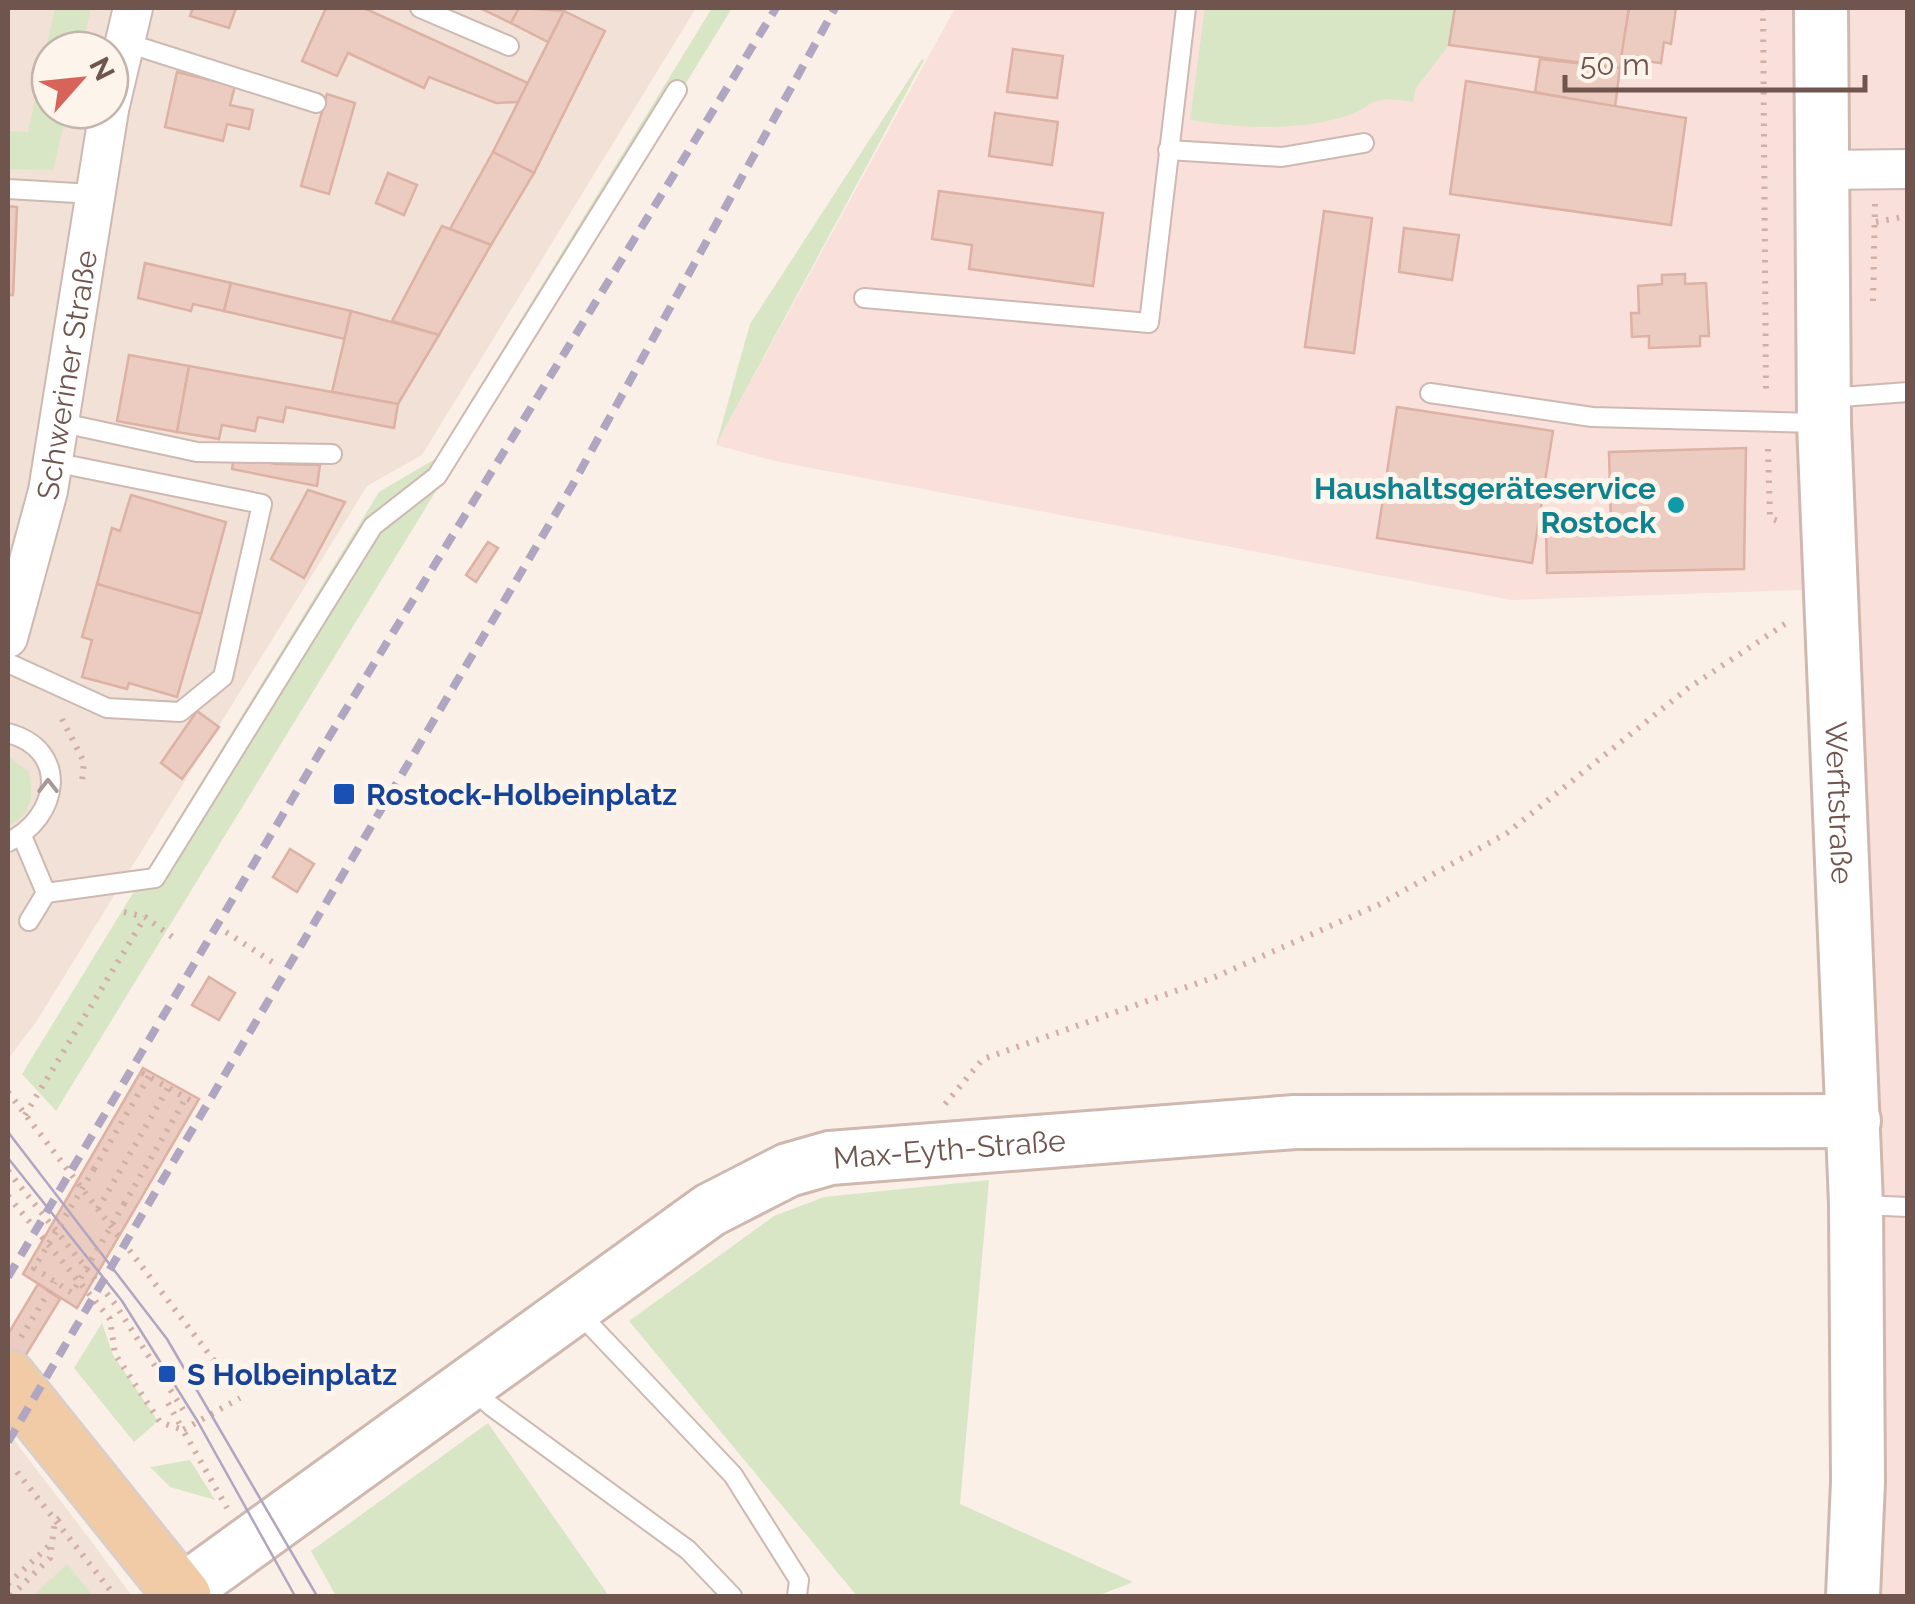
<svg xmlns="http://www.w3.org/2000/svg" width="1915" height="1604" font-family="Raleway,sans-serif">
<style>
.residential{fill:#f1e1d6;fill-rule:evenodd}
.commercial{fill:#f9e0db}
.green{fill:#d8e6c6}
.building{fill:#ecccc1;stroke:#ddb1a3;stroke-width:2.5}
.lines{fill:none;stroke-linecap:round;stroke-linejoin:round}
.lane-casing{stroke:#cdb9b1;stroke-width:22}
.street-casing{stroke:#cdb9b1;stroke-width:42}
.secondary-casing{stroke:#cfb8af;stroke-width:58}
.primary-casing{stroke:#d7cfcd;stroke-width:60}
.path{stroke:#d1afa4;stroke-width:6;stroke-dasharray:2.5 8;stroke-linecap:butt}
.lane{stroke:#fff;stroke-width:18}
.street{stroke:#fff;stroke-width:38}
.secondary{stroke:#fff;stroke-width:52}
.primary{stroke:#f1cba6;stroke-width:55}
.tram{stroke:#b1a6c2;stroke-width:2.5}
.rail{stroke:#b1a6c2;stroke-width:8;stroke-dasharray:15 10;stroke-linecap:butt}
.path-bridge{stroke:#d1afa4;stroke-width:6;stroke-dasharray:2.5 8;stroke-linecap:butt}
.oneway{stroke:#a99995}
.culture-dot{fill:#0f9aa8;stroke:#fdf4ec;stroke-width:4}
.transit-dot{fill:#1a4fb4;stroke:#fdf4ec;stroke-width:4}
.labels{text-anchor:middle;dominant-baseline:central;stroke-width:10;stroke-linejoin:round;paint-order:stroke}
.street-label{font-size:30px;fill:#70554e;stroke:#fdf4ec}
.culture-label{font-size:30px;font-weight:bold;fill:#0d838f;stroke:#fdf4ec;text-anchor:end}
.transit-label{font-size:30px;font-weight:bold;fill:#164399;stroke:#fdf4ec;text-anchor:start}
</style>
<rect width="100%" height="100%" fill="#faf0e7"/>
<!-- residential -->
<g class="residential">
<path d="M8 8H696L422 455 367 486 36 1022 8 1059ZM50 50H110V110H50Z"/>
<polygon points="14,1440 82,1529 132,1596 8,1596 8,1451"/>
</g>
<!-- commercial -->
<polygon class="commercial" points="955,8 1907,8 1907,1596 1853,1596 1829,589 1512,600 779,462 716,445"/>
<!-- green -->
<g class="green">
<polygon points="55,8 91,8 81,50 50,50 50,110 67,110 53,170 8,169 8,131 28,132"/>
<polygon points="712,8 732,8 56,1111 22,1074 379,492 435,459"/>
<path d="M1205 8H1455L1449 45 1416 88 1413 102C1361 94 1380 107 1340 118 1291 131 1239 128 1190 120Z"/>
<polygon points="922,59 924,60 716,445 750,324"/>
<path d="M8 756 29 772C34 795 32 815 8 826Z"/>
<polygon points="989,1180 960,1504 1133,1582 1097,1596 857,1596 629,1321 774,1216 824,1197"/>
<polygon points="102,1323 113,1355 158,1421 134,1442 74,1368"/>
<polygon points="488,1423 609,1596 336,1596 311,1551"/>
<polygon points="190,1460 215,1500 170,1487 150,1467"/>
<polygon points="67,1564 93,1596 33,1596"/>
</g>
<!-- building -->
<g class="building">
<polygon points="193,8 236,8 229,28 190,16"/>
<polygon points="326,8 364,8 528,83 518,102 496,103 429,77 424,88 348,53 337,76 302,61"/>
<polygon points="480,8 519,8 511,23"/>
<polygon points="519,8 564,11 548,42 511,23"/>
<polygon points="1455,8 1629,8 1620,68 1449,45"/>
<polygon points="1629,8 1689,8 1676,8 1671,44 1664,42 1661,63 1621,58"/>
<polygon points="564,11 605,31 534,173 493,152"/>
<polygon points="1013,49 1063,56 1057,98 1007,92"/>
<polygon points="1540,59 1620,68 1615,107 1535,92"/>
<polygon points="177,72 235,86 230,105 253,110 249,129 227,124 223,141 165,127"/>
<polygon points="1466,81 1686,118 1671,225 1450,194"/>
<polygon points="327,94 355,103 329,194 301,186"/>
<polygon points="995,113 1058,122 1052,165 989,156"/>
<polygon points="493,152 534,173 491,245 450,229"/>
<polygon points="388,173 417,185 404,215 376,203"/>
<polygon points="939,191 1103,213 1093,286 969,269 972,245 932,239"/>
<polygon points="8,206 17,207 13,295 8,295"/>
<polygon points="1324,211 1372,218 1354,353 1305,347"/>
<polygon points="442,226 491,245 439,335 392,321"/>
<polygon points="1404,228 1459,235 1452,280 1399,272"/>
<polygon points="145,263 231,283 224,311 193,304 191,311 138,298"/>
<polygon points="1685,274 1685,284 1706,283 1709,336 1700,336 1700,346 1649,348 1649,336 1632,337 1631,313 1639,313 1638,286 1662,284 1662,275"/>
<polygon points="231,283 351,311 345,339 224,311"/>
<polygon points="351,311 439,335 398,404 332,392"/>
<polygon points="129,355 189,366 177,432 117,421"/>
<polygon points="189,366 398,404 394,428 286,407 283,422 258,417 255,431 222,425 219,439 177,432"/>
<polygon points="1397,407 1553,431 1532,563 1377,538"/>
<polygon points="1746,448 1744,569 1547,573 1546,525 1611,524 1609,452"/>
<polygon points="234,456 276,464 320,465 317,486 232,469"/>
<polygon points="308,490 345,502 304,578 271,559"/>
<polygon points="131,495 226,522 201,614 97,584 112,528 120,531"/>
<polygon points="488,542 498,548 476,582 466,575"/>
<polygon points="97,584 201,614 177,697 129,683 127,689 82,677 92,640 82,637"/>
<polygon points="197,711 219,727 182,779 161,763"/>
<polygon points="290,849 314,864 297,892 273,877"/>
<polygon points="209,977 235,993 219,1020 192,1005"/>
<polygon points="143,1068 199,1099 77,1308 23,1274"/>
<polygon points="38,1284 60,1299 8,1384 8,1334"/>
</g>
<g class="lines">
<!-- lane casing -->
<g class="lane-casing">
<g id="lane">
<polyline points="420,8 509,46"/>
<polyline points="124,42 316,103"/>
<polyline points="1168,150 1282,157 1364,143"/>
<polyline points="8,189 93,194"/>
<polyline points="864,298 1149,323 1186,8"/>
<polyline points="1430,393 1592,417 1818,423"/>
<polyline points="1828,398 1908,392"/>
<polyline points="58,422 197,452 332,454"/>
<polyline points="8,663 107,708 180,712 223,677 262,504 53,462"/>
<path d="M8 733C71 750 59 818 8 842"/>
<polyline points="22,836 46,893 29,921"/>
<polyline points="46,893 155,878 373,526 437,476 677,90"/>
<polyline points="1862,1205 1908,1207"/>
<polyline points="578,1312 733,1475 799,1580 797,1596"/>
<polyline points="472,1388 491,1406 688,1550 732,1596"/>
</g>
</g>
<!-- street casing -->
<g class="street-casing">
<g id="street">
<polyline points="110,105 133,8"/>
<polyline points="1824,170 1908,169"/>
<path id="s1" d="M8 638 48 491 109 110"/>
</g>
</g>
<!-- secondary casing -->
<g class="secondary-casing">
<g id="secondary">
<path id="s2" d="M1821 8 1824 423 1856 1204 1858 1482 1853 1596"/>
<path id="s3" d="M180 1593 710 1210 788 1170 830 1158 1295 1122 1854 1121"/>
</g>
</g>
<!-- primary casing -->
<g class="primary-casing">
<polyline id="primary" points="8,1378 183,1596"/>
</g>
<!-- path -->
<g class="path">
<polyline points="1763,8 1766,396"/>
<polyline points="1876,222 1908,216"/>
<polyline points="1873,301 1875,204"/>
<polyline points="1768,449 1770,518 1783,523"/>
<polyline points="62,719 84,762 82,781"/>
<polyline points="124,912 145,917 175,939"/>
<polyline points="226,932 277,965"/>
<polyline points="142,1073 195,1103"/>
<polyline points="8,1092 219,1367"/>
<polyline points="945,1104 983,1059 1215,977 1378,905 1507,833 1687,689 1788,622"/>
<polyline points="25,1115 145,917"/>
<polyline points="94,1169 149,1076"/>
<polyline points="8,1171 115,1304 184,1411"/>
<polyline points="8,1196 110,1319 115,1354 160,1422 183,1430 227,1508"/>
<polyline points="124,1204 186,1098"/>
<polyline points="98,1209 168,1088"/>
<polyline points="21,1337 55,1282"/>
<polyline points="168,1403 183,1430 240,1398"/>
<polyline points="17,1472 115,1596"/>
<polyline points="8,1584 52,1543"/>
<polyline points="11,1596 50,1558 55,1522 61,1517"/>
</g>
<!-- lane -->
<use href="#lane" class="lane"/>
<!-- street -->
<use href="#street" class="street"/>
<!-- secondary -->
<use href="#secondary" class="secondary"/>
<!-- primary -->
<use href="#primary" class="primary"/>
<!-- tram -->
<g class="tram">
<polyline points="8,1132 167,1339 317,1596"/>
<polyline points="8,1158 122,1301 198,1422 295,1596"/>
</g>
<!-- rail -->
<g class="rail">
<polyline points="8,1277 329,737 776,8"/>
<polyline points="8,1442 572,486 835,8"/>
</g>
<!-- path-bridge -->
<polyline class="path-bridge" points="94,1169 34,1268 72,1293 124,1204"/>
</g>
<!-- one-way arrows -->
<defs><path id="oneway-chevron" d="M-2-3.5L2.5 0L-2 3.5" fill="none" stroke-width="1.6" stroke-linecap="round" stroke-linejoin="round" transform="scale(2.5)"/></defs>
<use class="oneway" href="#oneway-chevron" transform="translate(48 786) rotate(-90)"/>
<!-- markers -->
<circle class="culture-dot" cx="1676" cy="505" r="10"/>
<g class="transit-dot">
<rect x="332" y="782" width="24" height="24" rx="5"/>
<rect x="157" y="1364" width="20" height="20" rx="5"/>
</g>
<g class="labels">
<!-- street labels -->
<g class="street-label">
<text stroke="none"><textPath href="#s1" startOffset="270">Schweriner Straße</textPath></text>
<text stroke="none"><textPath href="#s2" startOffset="795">Werftstraße</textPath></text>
<text stroke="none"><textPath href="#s3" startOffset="905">Max-Eyth-Straße</textPath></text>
</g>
<!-- culture labels -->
<g class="culture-label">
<text x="1656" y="488">Haushaltsgeräteservice<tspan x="1656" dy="34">Rostock</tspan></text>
</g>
<!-- transit labels -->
<g class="transit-label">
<text x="366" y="794">Rostock-Holbeinplatz</text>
<text x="187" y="1374">S Holbeinplatz</text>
</g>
</g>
<!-- border -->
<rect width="1915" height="1604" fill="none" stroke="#70554e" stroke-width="20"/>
<!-- north arrow -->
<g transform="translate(80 80) rotate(63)"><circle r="48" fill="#fdf4ec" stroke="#c5b4ad" stroke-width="2.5"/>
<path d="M0-8L18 38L0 25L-18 38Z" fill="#d76359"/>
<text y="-15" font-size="28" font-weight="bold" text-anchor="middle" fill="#70554e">N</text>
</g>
<!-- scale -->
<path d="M1565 75v15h300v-15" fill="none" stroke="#70554e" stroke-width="5"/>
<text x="1580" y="75" font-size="30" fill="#70554e" stroke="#fdf4ec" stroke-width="8" paint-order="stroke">50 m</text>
</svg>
